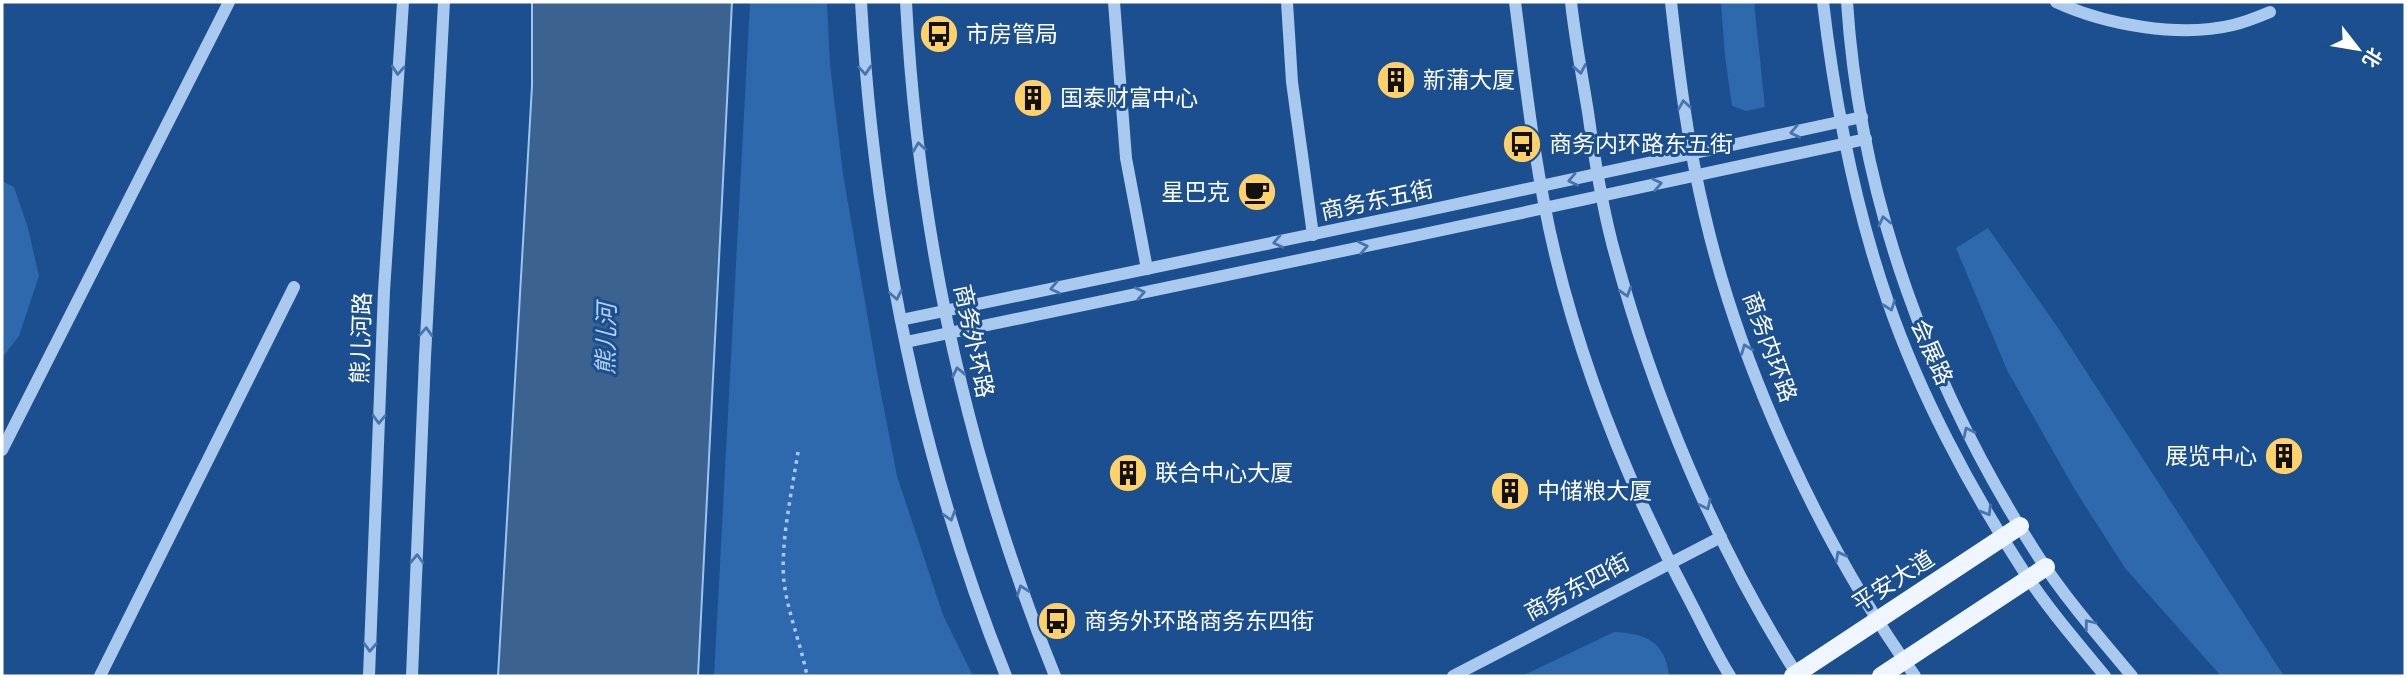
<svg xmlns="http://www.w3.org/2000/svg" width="2407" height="678" font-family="Cabin,'Noto Sans SC',sans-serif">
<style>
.green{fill:#2e69ad}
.water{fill:#3c6290;stroke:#9cc4f0;stroke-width:2}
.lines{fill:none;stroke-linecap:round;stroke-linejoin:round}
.path{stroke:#a9c9ee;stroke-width:3.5;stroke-dasharray:3.5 5;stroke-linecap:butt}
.minor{stroke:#a9c9ee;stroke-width:12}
.major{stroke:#f0f6ff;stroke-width:18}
.oneway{stroke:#4674ac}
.labels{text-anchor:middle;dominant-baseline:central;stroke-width:6;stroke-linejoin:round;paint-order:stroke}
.poi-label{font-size:23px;fill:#fff;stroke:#1b4f8f;text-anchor:start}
.street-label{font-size:23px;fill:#fff;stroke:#1b4f8f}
.water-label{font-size:24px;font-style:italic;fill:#b5d3f5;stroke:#1b4f8f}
</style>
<rect width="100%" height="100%" fill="#1b4f8f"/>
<!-- green -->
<g class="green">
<polygon points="750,2 827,2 830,65 843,174 879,383 897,476 943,615 973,676 714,676"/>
<polygon points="1721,2 1754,2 1765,107 1746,111 1732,106 1725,57"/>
<polygon points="2,181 14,187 28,228 39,276 19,336 2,358"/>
<polygon points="1988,228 2058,328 2284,676 2221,676 2125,568 2075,490 2007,370 1956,248"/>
<path d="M1614 632C1645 633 1666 642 1669 676H1522Z"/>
</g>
<!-- water -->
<polygon class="water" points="532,2 732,2 698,676 498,676 532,86"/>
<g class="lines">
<!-- path -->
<path class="path" d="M798 452C792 491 780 544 784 582 788 614 801 644 807 676"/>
<!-- minor -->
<g class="minor">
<path d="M861 2C874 232 920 462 1006 676"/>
<path d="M906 2C918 233 968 461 1055 676"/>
<polyline points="1114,2 1126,158 1147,269"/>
<polyline points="1287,2 1292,82 1313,235"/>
<path d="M1515 2C1526 86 1535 171 1555 254 1584 374 1632 492 1690 601 1703 626 1715 652 1730 676"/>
<path d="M1571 2C1575 39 1582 75 1588 112 1594 156 1601 200 1612 243 1652 394 1714 544 1798 676"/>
<path d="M1671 2C1679 74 1688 146 1705 216 1741 371 1823 547 1915 676"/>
<path d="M1823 2C1835 104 1854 204 1888 302 1919 392 1969 487 2021 567 2045 605 2076 641 2105 676"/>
<path d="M1847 2C1860 201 1930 388 2038 556 2065 598 2100 638 2132 676"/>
<path d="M2056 2C2106 25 2180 38 2233 25 2246 22 2258 17 2270 12"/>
<polyline points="901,320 1415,213 1862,117"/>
<polyline points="906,342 1419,235 1866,139"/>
<polyline points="2,450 229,2"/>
<polyline points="100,676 294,287"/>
<polyline points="369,676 384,291 403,2"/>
<polyline points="412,676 425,357 444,2"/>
<polyline points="1453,676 1721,537"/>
</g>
<!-- major -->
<g class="major">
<polyline points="1793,676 2020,526"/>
<polyline points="1881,676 2046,567"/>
</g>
</g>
<!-- one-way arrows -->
<defs><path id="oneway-chevron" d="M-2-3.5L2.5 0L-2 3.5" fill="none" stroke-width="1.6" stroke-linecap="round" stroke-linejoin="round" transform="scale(1.75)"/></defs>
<g class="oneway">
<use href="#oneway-chevron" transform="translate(1580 69) rotate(80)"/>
<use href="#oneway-chevron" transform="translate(398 70) rotate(94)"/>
<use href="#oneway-chevron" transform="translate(865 70) rotate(86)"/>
<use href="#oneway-chevron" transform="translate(1684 105) rotate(-99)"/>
<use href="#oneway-chevron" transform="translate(1795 132) rotate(168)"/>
<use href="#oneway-chevron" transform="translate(919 147) rotate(-98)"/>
<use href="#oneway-chevron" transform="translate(1573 180) rotate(168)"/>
<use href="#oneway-chevron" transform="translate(1657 184) rotate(-12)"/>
<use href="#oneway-chevron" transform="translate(1884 221) rotate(-103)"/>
<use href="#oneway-chevron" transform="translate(1278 242) rotate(168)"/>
<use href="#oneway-chevron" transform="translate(1363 247) rotate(-12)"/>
<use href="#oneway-chevron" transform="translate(1055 288) rotate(168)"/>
<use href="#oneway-chevron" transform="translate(1626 292) rotate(73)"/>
<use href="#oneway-chevron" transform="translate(1140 293) rotate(-12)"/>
<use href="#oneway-chevron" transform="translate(896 295) rotate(79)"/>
<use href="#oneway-chevron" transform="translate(1890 306) rotate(70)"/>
<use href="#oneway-chevron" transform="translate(426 332) rotate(-87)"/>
<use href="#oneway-chevron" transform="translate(1746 349) rotate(-111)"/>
<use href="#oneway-chevron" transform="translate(958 372) rotate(-102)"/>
<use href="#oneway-chevron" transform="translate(379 419) rotate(92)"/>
<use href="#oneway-chevron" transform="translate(1968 432) rotate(-116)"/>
<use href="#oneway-chevron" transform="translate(1706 505) rotate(65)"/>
<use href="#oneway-chevron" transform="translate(1987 511) rotate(59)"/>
<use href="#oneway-chevron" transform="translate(950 516) rotate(73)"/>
<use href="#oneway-chevron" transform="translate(1840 556) rotate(-118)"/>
<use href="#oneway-chevron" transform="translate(417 559) rotate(-88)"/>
<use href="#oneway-chevron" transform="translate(1022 590) rotate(-110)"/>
<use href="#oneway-chevron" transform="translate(2089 624) rotate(-128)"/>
<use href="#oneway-chevron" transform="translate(370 647) rotate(92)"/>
</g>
<!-- icons -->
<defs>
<g id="bus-disc" transform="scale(2.0125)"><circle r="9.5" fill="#ffd166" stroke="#1b4f8f"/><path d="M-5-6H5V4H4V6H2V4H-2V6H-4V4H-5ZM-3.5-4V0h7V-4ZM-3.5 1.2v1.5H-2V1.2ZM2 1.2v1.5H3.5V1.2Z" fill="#111"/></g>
<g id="building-disc" transform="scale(2.0125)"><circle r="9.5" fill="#ffd166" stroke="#1b4f8f"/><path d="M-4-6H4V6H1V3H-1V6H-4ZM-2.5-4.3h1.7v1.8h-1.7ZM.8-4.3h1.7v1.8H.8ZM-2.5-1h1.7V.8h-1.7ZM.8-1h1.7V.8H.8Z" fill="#111"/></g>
<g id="cafe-disc" transform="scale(2.0125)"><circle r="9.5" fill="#ffd166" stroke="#1b4f8f"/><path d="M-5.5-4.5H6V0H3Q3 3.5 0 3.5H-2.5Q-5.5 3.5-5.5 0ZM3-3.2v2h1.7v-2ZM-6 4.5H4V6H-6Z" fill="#111"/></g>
</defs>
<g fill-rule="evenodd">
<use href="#bus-disc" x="939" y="34"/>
<use href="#building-disc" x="1396" y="80"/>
<use href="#building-disc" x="1033" y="98"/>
<use href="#bus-disc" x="1522" y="144"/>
<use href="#cafe-disc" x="1257" y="192"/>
<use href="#building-disc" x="2284" y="456"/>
<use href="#building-disc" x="1128" y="473"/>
<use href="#building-disc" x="1510" y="491"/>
<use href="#bus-disc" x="1057" y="621"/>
</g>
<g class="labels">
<!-- poi labels -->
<g class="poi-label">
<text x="966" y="34">市房管局</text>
<text x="1423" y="80">新蒲大厦</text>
<text x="1060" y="98">国泰财富中心</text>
<text x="1549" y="144">商务内环路东五街</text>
<text x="1230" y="192" text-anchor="end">星巴克</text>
<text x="2257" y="456" text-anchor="end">展览中心</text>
<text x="1155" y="473">联合中心大厦</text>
<text x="1537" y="491">中储粮大厦</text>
<text x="1084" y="621">商务外环路商务东四街</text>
</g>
<!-- street labels -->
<g class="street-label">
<text transform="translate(1377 200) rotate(-12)">商务东五街</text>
<text transform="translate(361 338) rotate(-88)">熊儿河路</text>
<text transform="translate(974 341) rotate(78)">商务外环路</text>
<text transform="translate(1770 347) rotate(70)">商务内环路</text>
<text transform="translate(1932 352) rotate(66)">会展路</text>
<text transform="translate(1893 581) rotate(-33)">平安大道</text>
<text transform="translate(1577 587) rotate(-28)">商务东四街</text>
</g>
<!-- water labels -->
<g class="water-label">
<text transform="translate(606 339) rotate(-89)">熊儿河</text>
</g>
</g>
<!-- border -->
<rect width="2407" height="678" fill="none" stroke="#ffffff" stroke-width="7"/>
<!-- north arrow -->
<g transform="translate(2358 49) rotate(121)" stroke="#1b4f8f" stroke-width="5" paint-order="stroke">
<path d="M0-5L12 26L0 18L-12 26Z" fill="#ffffff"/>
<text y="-10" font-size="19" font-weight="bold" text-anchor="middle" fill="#ffffff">北</text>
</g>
</svg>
